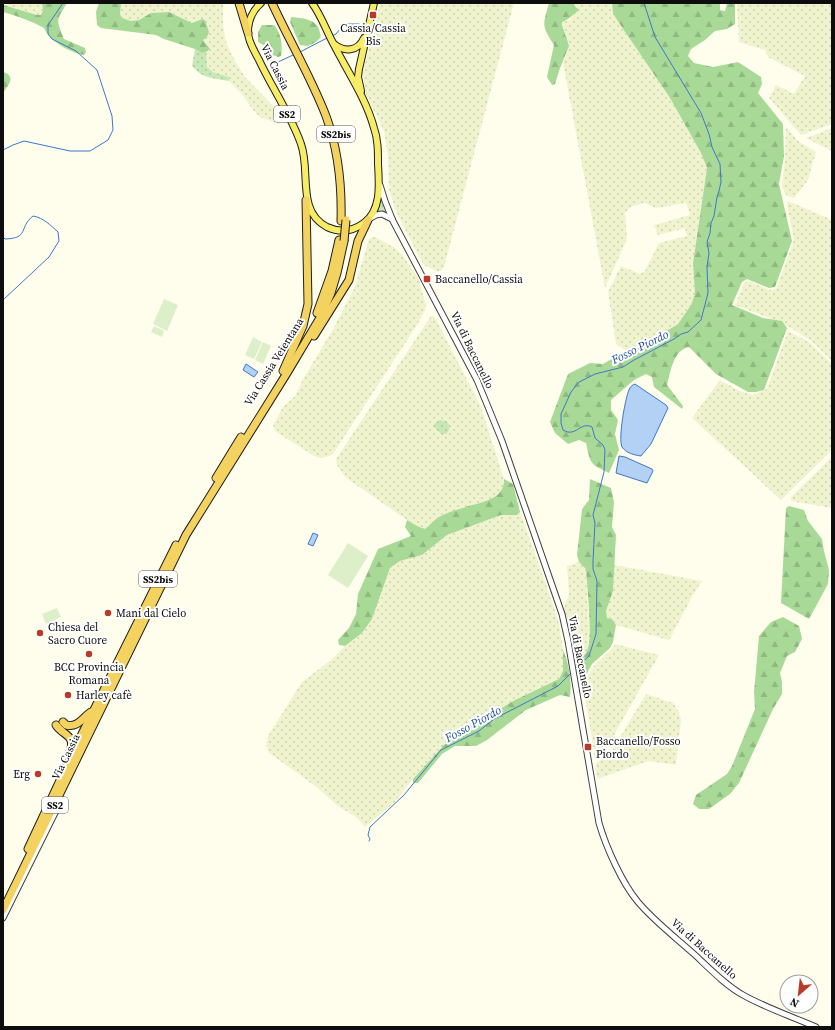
<svg xmlns="http://www.w3.org/2000/svg" width="835" height="1030" font-family="'Source Serif 4',serif">
<style>
.farmland{fill:url(#farmland-dots)}
.grass{fill:url(#grass-dots)}
.forest{fill:url(#forest-firs)}
.pitch{fill:#dcefc9}
.water{fill:#b3d1f5;stroke:#3b78cb}
.lines{fill:none;stroke-linecap:round;stroke-linejoin:round}
.stream{stroke:#3b78cb;stroke-width:1}
.tertiary-casing{stroke:#404040;stroke-width:7}
.primary-casing{stroke:#1e1e1e;stroke-width:8}
.trunk-casing{stroke:#1e1e1e;stroke-width:9}
.tertiary{stroke:#fff;stroke-width:5}
.primary{stroke:#f6ec66;stroke-width:6}
.trunk{stroke:#f4d25f;stroke-width:7}
.trunk-bridge-casing{stroke:#1e1e1e;stroke-width:9;stroke-linecap:butt}
.trunk-bridge{stroke:#f4d25f;stroke-width:7}
.poi-dot{fill:#ba3a27;stroke:#fff;stroke-width:1.5}
.labels{text-anchor:middle;dominant-baseline:central;stroke-width:4;stroke-linejoin:round;paint-order:stroke}
.shield{fill:#fff;stroke:#565656;stroke-width:1}
.shield-label{font-size:10px;font-weight:bold;fill:#0d0d0d}
.poi-label{font-size:11px;fill:#0d0d0d;stroke:#fff;text-anchor:start}
.street-label{font-size:11px;fill:#0d0d0d;stroke:#fff}
.water-label{font-size:12px;font-style:italic;fill:#184c9c;stroke:#fff}
</style>
<defs>
<pattern id="farmland-dots" width="8" height="8" patternUnits="userSpaceOnUse"><rect width="8" height="8" fill="#f0f4ce"/><path d="M2 2h.1M6 6h.1" fill="none" stroke="#cdd0b0" stroke-width="1.8" stroke-linecap="round"/></pattern>
<pattern id="grass-dots" width="8" height="8" patternUnits="userSpaceOnUse"><rect width="8" height="8" fill="#c8e8b7"/><path d="M2 2h.1M6 6h.1" fill="none" stroke="#abc69c" stroke-width="1.8" stroke-linecap="round"/></pattern>
<pattern id="forest-firs" width="22" height="20" patternUnits="userSpaceOnUse"><rect width="22" height="20" fill="#a9d997"/><path d="M5 1l3.5 6h-7zM16 11l3.5 6h-7z" fill="#90b981"/></pattern>
</defs>
<rect width="100%" height="100%" fill="#fffeed"/>
<!-- farmland -->
<g class="farmland">
<polygon points="3,3 42,3 43,10 42,15 37,15 3,5"/>
<polygon points="121,3 223,3 223,26 226,42 235,61 245,77 272,105 280,119 279,124 260,117 253,110 242,94 229,81 229,77 213,72 207,67 206,52 210,49 203,40 201,19 192,23 169,12 151,13 139,20 131,21 122,18 120,14"/>
<polygon points="380,3 514,3 444,267 441,271 436,271 424,265 418,255 395,209 389,189 388,156 384,131 364,90 363,72"/>
<polygon points="575,3 612,3 613,14 670,98 701,153 707,168 693,263 695,294 691,305 678,324 630,353 616,344 608,292 621,266 640,274 645,271 659,243 687,236 685,228 658,235 654,225 690,215 686,203 656,208 644,203 631,207 625,213 627,239 605,288 563,63 567,53 562,21 570,20 575,13 580,10 574,6"/>
<polygon points="737,3 832,3 832,124 801,135 769,98 776,85 794,94 805,76 768,57 765,50 739,42"/>
<polygon points="786,127 798,141 816,152 808,180 794,198 787,196 782,188 785,159"/>
<polygon points="832,128 832,151 806,138"/>
<polygon points="788,201 832,220 832,361 810,340 791,328 762,315 735,305 744,283 749,281 770,290 776,289 794,240 787,205"/>
<polygon points="375,237 395,248 403,256 418,277 426,305 425,310 417,325 333,454 329,456 320,458 314,456 275,431 273,425 283,407 295,396 298,390 303,379 332,331 355,287 368,242 370,238"/>
<polygon points="431,316 433,316 436,319 481,407 504,479 504,484 502,490 494,498 483,502 463,508 438,518 433,524 425,529 417,526 407,520 345,477 337,465 336,459"/>
<polygon points="788,331 809,342 832,364 832,450 781,500 692,418 720,380 739,391 753,395 767,389"/>
<polygon points="832,457 832,508 791,501 791,497"/>
<polygon points="520,512 547,587 559,623 563,650 563,671 559,679 515,700 460,733 443,746 413,779 395,802 365,827 356,817 338,806 314,785 269,753 266,744 268,736 302,682 331,660 345,646 362,633 372,619 390,568 400,561 422,555 447,535 501,515 517,515"/>
<polygon points="579,562 586,569 589,629 588,649 586,653 575,661 572,639 564,609 565,604 569,594 567,566"/>
<polygon points="614,565 702,581 693,595 669,640 616,625 612,619 607,618 606,611 613,591"/>
<polygon points="615,644 659,655 605,751 595,758 583,684 594,666 612,649"/>
<polygon points="646,694 673,703 679,712 681,720 676,765 649,761 597,779 595,764 610,754"/>
</g>
<!-- grass -->
<g class="grass">
<path d="M195 49 202 53 206 52 207 67 213 72 229 77V81C213 78 203 79 192 66Z"/>
<polygon points="380,193 388,214 381,211 375,213"/>
<polygon points="440,420 446,421 450,426 449,430 446,434 441,434 433,426 436,422"/>
</g>
<!-- forest -->
<g class="forest">
<path d="M42 3H67C56 21 56 19 64 39L85 48 86 52 84 55C71 53 49 41 44 28 31 21 18 16 3 12V5L37 15H41L43 10Z"/>
<polygon points="99,3 121,3 120,14 122,18 131,21 139,20 151,13 169,12 192,23 202,19 205,20 209,32 207,37 203,40 210,49 206,52 202,53 195,49 164,39 156,35 101,28 97,25 96,12"/>
<path d="M549 3H575L574 6 580 10C573 14 570 19 562 22V25L569 46 560 68 555 84 552 85 547 77 554 45C541 25 543 25 549 3Z"/>
<path d="M612 3H720V10L725 11 727 3H735V24L727 29 715 31 705 40 691 49 688 56 694 63 713 67 738 62 761 77 762 84 758 93 783 124 784 156 779 184 792 241 775 287 769 288 747 279 742 282 732 305 763 318 782 321 787 328 764 390 756 392H748L716 374 689 347C673 350 671 371 667 385L683 406 682 409 654 387 652 377 646 374 634 380 611 400V410L618 420 615 434 619 450 609 473C589 463 591 465 586 443L579 440 568 444 555 433 550 422 568 374 590 363 603 364 620 354 630 353 678 324 691 305 695 294 693 263 707 168 701 153 670 98 613 14Z"/>
<path d="M291 17C303 18 318 19 320 33 321 36 321 37 319 39 317 42 312 44 308 46L300 45 290 22Z"/>
<path d="M262 25H274C281 33 283 45 281 56L278 57 273 55 269 44 263 45 258 42V32Z"/>
<path d="M3 72C17 76 8 86 3 93Z"/>
<path d="M504 479 513 484 520 512 517 515H501L447 535 422 555 400 561 390 568 372 619 362 633 345 646 339 645 338 640 349 628 356 614 358 594 378 549 411 536 405 527 407 520 417 526 425 529C430 525 435 519 439 517 446 513 455 510 463 508 478 502 505 501 504 479Z"/>
<path d="M590 479 611 488 614 502 612 527 616 535 613 591 606 611 607 618 612 619 616 625 613 642 610 648 592 664 586 675 582 677 575 661C579 658 585 656 587 651 593 638 587 586 586 569L579 562 577 555 582 509 589 500Z"/>
<polygon points="789,506 804,510 808,521 822,539 824,551 829,570 828,584 809,619 781,603 786,508"/>
<polygon points="783,617 799,626 802,639 795,652 787,656 780,673 782,682 782,694 773,709 739,783 730,794 709,809 699,809 693,804 696,795 727,774 732,766 755,709 754,692 759,636 771,622"/>
<path d="M563 650C569 663 572 682 570 697L560 695 526 710 487 740 476 746H455L442 754 418 783H413V779L443 746 460 733 515 700 559 679 563 671Z"/>
</g>
<!-- pitch -->
<g class="pitch">
<polygon points="164,299 178,305 167,331 153,324"/>
<polygon points="154,326 164,331 162,337 151,332"/>
<polygon points="253,337 262,342 254,359 245,355"/>
<polygon points="263,342 271,346 263,364 255,360"/>
<polygon points="348,543 368,556 348,588 328,575"/>
<polygon points="57,608 61,617 46,624 42,614"/>
</g>
<!-- water -->
<g class="water">
<polygon points="246,364 258,372 254,377 243,370"/>
<path d="M635 384 666 405 668 408 651 444 641 456C634 455 626 453 622 447 618 439 625 399 629 390 630 387 632 385 635 384Z"/>
<polygon points="619,456 625,457 652,469 653,471 647,483 616,473"/>
<polygon points="313,533 318,535 313,546 308,544"/>
</g>
<g class="lines">
<!-- stream -->
<g class="stream">
<polyline points="332,36 336,34 344,24 359,24"/>
<polyline points="300,52 327,38"/>
<polyline points="276,63 293,55"/>
<polyline points="3,150 13,145 24,141 70,151 90,151 108,140 113,130 112,116 97,70 76,51 52,39 48,34 48,25 63,3"/>
<path d="M3 237 5 239C30 238 18 228 33 216 44 218 50 225 58 232L59 241 49 257 3 300"/>
<path d="M576 668 589 656 596 634 597 581 593 569V561L595 523 593 515 604 472 605 450 603 445 595 438 592 427C580 421 576 438 563 430L561 423V414L571 392 579 382 595 374 623 367 634 360 674 339 681 334 688 332 701 320 708 293 707 267 709 253 707 242 710 233 711 223 714 216 717 197 719 191 721 182 720 164 712 147 709 134 701 113 655 37 644 3"/>
<polyline points="369,841 370,839 368,835 370,827 404,795 441,750 479,731 494,719 558,686 570,674"/>
</g>
<!-- tertiary casing -->
<g class="tertiary-casing">
<g id="tertiary">
<path d="M380 185 385 201 393 221 477 380 502 441 562 614 568 641 599 823C606 847 622 883 638 902 654 921 675 937 694 954 709 968 725 985 743 995 764 1007 793 1017 816 1027"/>
<polyline points="369,219 376,215 382,214 392,219"/>
<polyline points="3,918 58,807"/>
</g>
</g>
<!-- primary casing -->
<g class="primary-casing">
<g id="primary">
<path d="M261 3C253 10 248 21 248 32 248 42 255 52 259 60 272 88 291 115 301 144 311 171 296 211 327 227 340 233 353 231 364 223 382 210 379 183 378 164 378 151 378 139 374 128 366 98 347 71 333 43 326 30 321 15 312 3"/>
<path d="M334 44C344 52 358 52 364 38"/>
<polyline points="361,91 358,77 359,69 374,3"/>
</g>
</g>
<!-- trunk casing -->
<g class="trunk-casing">
<g id="trunk">
<polyline points="239,3 248,33"/>
<path d="M272 3C289 40 311 77 326 116 338 149 342 186 341 221"/>
<polyline points="317,313 332,271 339,240"/>
<polyline points="314,336 349,280 358,241 368,220"/>
<polyline points="283,371 303,326 308,304 306,200"/>
<polyline points="216,478 241,437"/>
<path d="M63 722 66 725C78 728 82 718 91 712"/>
<path d="M56 725C63 736 76 734 70 752"/>
<polyline points="28,849 77,744 176,545"/>
<polyline points="3,910 186,535 287,373 321,316 331,293 337,273 344,241"/>
</g>
</g>
<!-- tertiary -->
<use href="#tertiary" class="tertiary"/>
<!-- primary -->
<use href="#primary" class="primary"/>
<!-- trunk -->
<use href="#trunk" class="trunk"/>
<!-- trunk-bridge casing -->
<g class="trunk-bridge-casing">
<polyline id="trunk-bridge" points="344,241 346,220"/>
</g>
<!-- trunk-bridge -->
<use href="#trunk-bridge" class="trunk-bridge"/>
</g>
<!-- markers -->
<g class="poi-dot">
<rect x="369" y="11" width="8" height="8" rx="2"/>
<rect x="423" y="275" width="8" height="8" rx="2"/>
<circle cx="108" cy="613" r="4"/>
<circle cx="40" cy="633" r="4"/>
<circle cx="89" cy="654" r="4"/>
<circle cx="68" cy="695" r="4"/>
<rect x="584" y="743" width="8" height="8" rx="2"/>
<circle cx="38" cy="774" r="4"/>
</g>
<g class="labels">
<!-- shield labels -->
<g class="shield">
<rect x="274" y="106" width="26" height="16" rx="3"/>
<rect x="317" y="126" width="38" height="16" rx="3"/>
<rect x="139" y="571" width="38" height="16" rx="3"/>
<rect x="42" y="797" width="26" height="16" rx="3"/>
</g>
<g class="shield-label">
<text x="287" y="114">SS2</text>
<text x="336" y="134">SS2bis</text>
<text x="158" y="579">SS2bis</text>
<text x="55" y="805">SS2</text>
</g>
<!-- poi labels -->
<g class="poi-label">
<text x="373" y="28" text-anchor="middle">Cassia/Cassia<tspan x="373" dy="13">Bis</tspan></text>
<text x="435" y="279">Baccanello/Cassia</text>
<text x="116" y="613">Mani dal Cielo</text>
<text x="48" y="627">Chiesa del<tspan x="48" dy="13">Sacro Cuore</tspan></text>
<text x="89" y="667" text-anchor="middle">BCC Provincia<tspan x="89" dy="13">Romana</tspan></text>
<text x="76" y="695">Harley cafè</text>
<text x="596" y="741">Baccanello/Fosso<tspan x="596" dy="13">Piordo</tspan></text>
<text x="30" y="774" text-anchor="end">Erg</text>
</g>
<!-- street labels -->
<g class="street-label">
<text transform="translate(275 67) rotate(63)">Via Cassia</text>
<text transform="translate(472 350) rotate(64)">Via di Baccanello</text>
<text transform="translate(274 362) rotate(-58)">Via Cassia Veientana</text>
<text transform="translate(580 657) rotate(79)">Via di Baccanello</text>
<text transform="translate(66 757) rotate(-64)">Via Cassia</text>
<text transform="translate(704 949) rotate(42)">Via di Baccanello</text>
</g>
<!-- water labels -->
<g class="water-label">
<text transform="translate(640 347) rotate(-26)">Fosso Piordo</text>
<text transform="translate(473 724) rotate(-29)">Fosso Piordo</text>
</g>
</g>
<!-- border -->
<rect width="835" height="1030" fill="none" stroke="#0d0d0d" stroke-width="8"/>
<!-- north arrow -->
<g transform="translate(799 994) rotate(208)"><circle r="19" fill="#ffffff" stroke="#9e9e9e"/>
<path d="M0-3L7 15L0 10L-7 15Z" fill="#ba3a27"/>
<text y="-6" font-size="11" font-weight="bold" text-anchor="middle" fill="#0d0d0d">N</text>
</g>
</svg>
